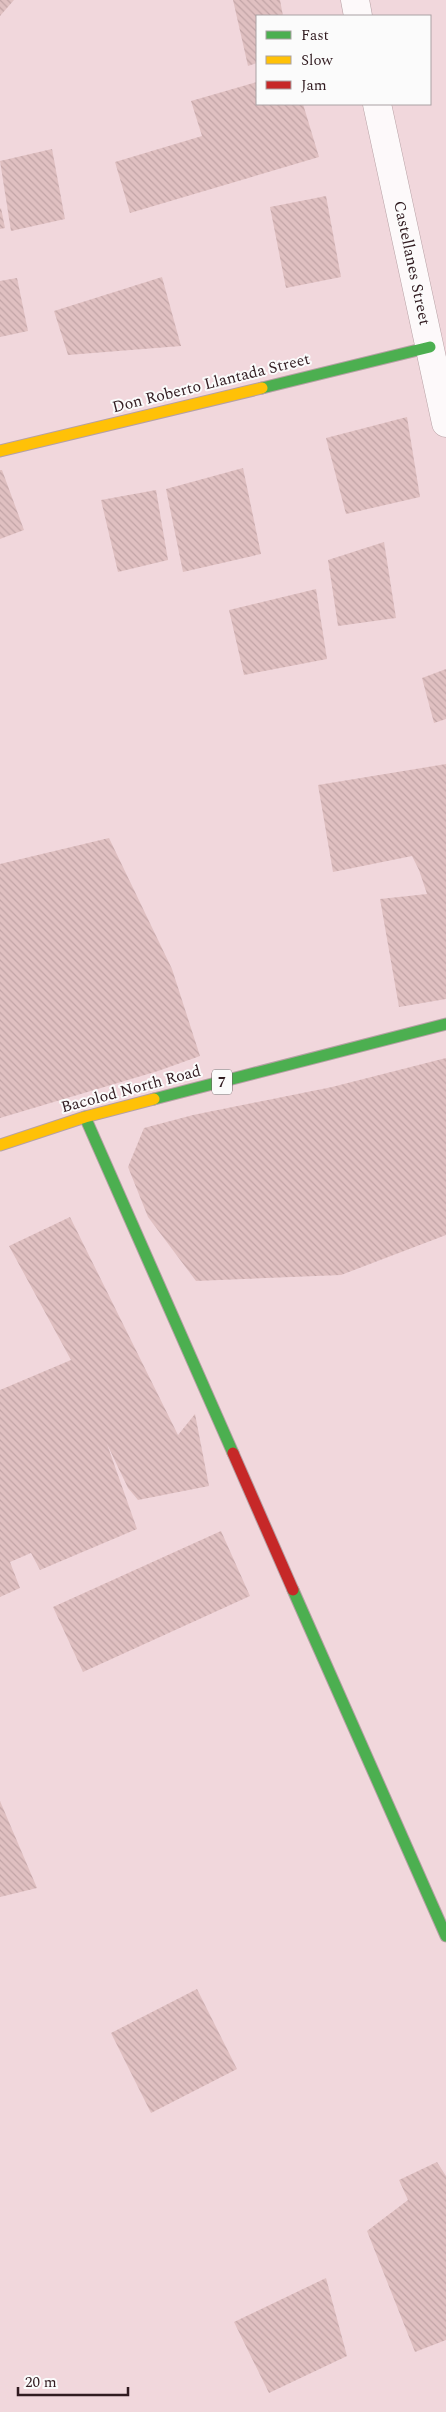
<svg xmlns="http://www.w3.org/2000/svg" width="446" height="2412" font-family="Spectral,serif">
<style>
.building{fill:url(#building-back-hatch)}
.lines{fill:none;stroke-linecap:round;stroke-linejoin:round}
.street-casing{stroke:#b6a0a4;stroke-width:29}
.fast-casing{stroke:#b6a0a4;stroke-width:13}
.slow-casing{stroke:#b6a0a4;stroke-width:13}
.jam-casing{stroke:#b6a0a4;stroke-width:13}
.street{stroke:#fdf9fa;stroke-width:28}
.fast{stroke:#4caf50;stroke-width:11}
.slow{stroke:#ffc107;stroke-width:11}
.jam{stroke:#c62828;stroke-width:11}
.labels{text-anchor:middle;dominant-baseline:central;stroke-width:4;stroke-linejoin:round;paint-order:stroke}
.shield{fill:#fbfbfb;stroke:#6e5e62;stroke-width:1}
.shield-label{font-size:15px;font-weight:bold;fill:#311b20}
.street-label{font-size:16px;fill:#311b20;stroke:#fbfbfb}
</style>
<defs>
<pattern id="building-back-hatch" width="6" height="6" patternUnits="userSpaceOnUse" patternTransform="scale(1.25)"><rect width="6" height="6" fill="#e0c0c1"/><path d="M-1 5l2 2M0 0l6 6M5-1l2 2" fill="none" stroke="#c1a4a6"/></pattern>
</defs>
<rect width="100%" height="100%" fill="#f1d7dc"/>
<!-- building -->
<g class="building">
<polygon points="0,0 14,0 0,16"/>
<polygon points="233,0 280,0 283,16 257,16 257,63 248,66"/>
<polygon points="257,82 257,104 303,104 319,157 130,213 115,162 202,136 191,101"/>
<polygon points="52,149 65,219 11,231 0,161"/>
<polygon points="326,196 341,277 286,288 270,207"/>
<polygon points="1,208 5,228 0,229 0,209"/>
<polygon points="162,277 181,346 68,355 54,311"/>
<polygon points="17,278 28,331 0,337 0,281"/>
<polygon points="407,417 420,497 346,514 326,438"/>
<polygon points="243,468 261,554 183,572 166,489"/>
<polygon points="0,470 2,470 24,530 0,539"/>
<polygon points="156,490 168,560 118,572 101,500"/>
<polygon points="384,542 396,618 338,626 328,560"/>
<polygon points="316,589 327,659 244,675 229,610"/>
<polygon points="446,669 446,719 434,723 422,678"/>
<polygon points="446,764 446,999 399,1007 380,899 427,894 419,870 412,856 333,872 318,785"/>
<polygon points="109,838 172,969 200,1056 158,1071 0,1118 0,864"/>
<polygon points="446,1058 446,1235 341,1275 196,1281 148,1217 128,1167 144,1128 193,1115 332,1087"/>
<polygon points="70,1217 178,1435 195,1414 209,1486 138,1500 128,1488 107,1444 137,1529 40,1570 31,1553 10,1562 20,1588 0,1597 0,1390 71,1360 9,1246"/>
<polygon points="221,1531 250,1596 83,1672 53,1607"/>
<polygon points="0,1801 37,1888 0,1897"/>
<polygon points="197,1989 237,2069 151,2113 111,2033"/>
<polygon points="437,2162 446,2176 446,2340 415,2352 367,2231 408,2200 399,2180"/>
<polygon points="326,2278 347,2356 269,2393 234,2322"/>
</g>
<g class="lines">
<!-- street casing -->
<g class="street-casing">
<g id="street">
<polyline points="355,0 358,16"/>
<polyline points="377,104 446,423"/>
</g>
</g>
<!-- fast casing -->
<g class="fast-casing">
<g id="fast">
<polyline points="262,388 430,347"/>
<polyline points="154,1099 446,1024"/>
<polyline points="85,1117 233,1453"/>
<polyline points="293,1590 446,1936"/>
</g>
</g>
<!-- slow casing -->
<g class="slow-casing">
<g id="slow">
<polyline points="0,451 262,388"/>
<polyline points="0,1145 85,1117 154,1099"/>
</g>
</g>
<!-- jam casing -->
<g class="jam-casing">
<polyline id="jam" points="233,1453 293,1590"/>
</g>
<!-- street -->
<use href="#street" class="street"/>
<!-- fast -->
<use href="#fast" class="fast"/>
<!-- slow -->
<use href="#slow" class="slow"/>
<!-- jam -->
<use href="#jam" class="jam"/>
</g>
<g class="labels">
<!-- shield labels -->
<rect class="shield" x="212" y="1069.5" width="20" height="25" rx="4"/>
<g class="shield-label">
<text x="222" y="1082">7</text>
</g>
<!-- street labels -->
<g class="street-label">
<text transform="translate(412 263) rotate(78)">Castellanes Street</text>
<text transform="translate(211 383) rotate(-14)">Don Roberto Llantada Street</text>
<text transform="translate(131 1089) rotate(-15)">Bacolod North Road</text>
</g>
</g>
<!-- legend -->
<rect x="256" y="15" width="175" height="90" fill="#fbfbfb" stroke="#aaa1a3"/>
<rect x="266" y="31" width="25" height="8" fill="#4caf50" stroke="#aaa1a3"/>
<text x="301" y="40" font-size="15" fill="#311b20">Fast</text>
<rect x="266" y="56" width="25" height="8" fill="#ffc107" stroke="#aaa1a3"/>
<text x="301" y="65" font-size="15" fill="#311b20">Slow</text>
<rect x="266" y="81" width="25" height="8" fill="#c62828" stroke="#aaa1a3"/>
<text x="301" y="90" font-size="15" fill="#311b20">Jam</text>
<!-- scale -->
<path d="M18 2387v8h110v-8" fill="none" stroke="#311b20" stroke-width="2.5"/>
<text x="25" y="2387" font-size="15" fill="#311b20" stroke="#fbfbfb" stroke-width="4" paint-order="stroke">20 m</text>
</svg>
